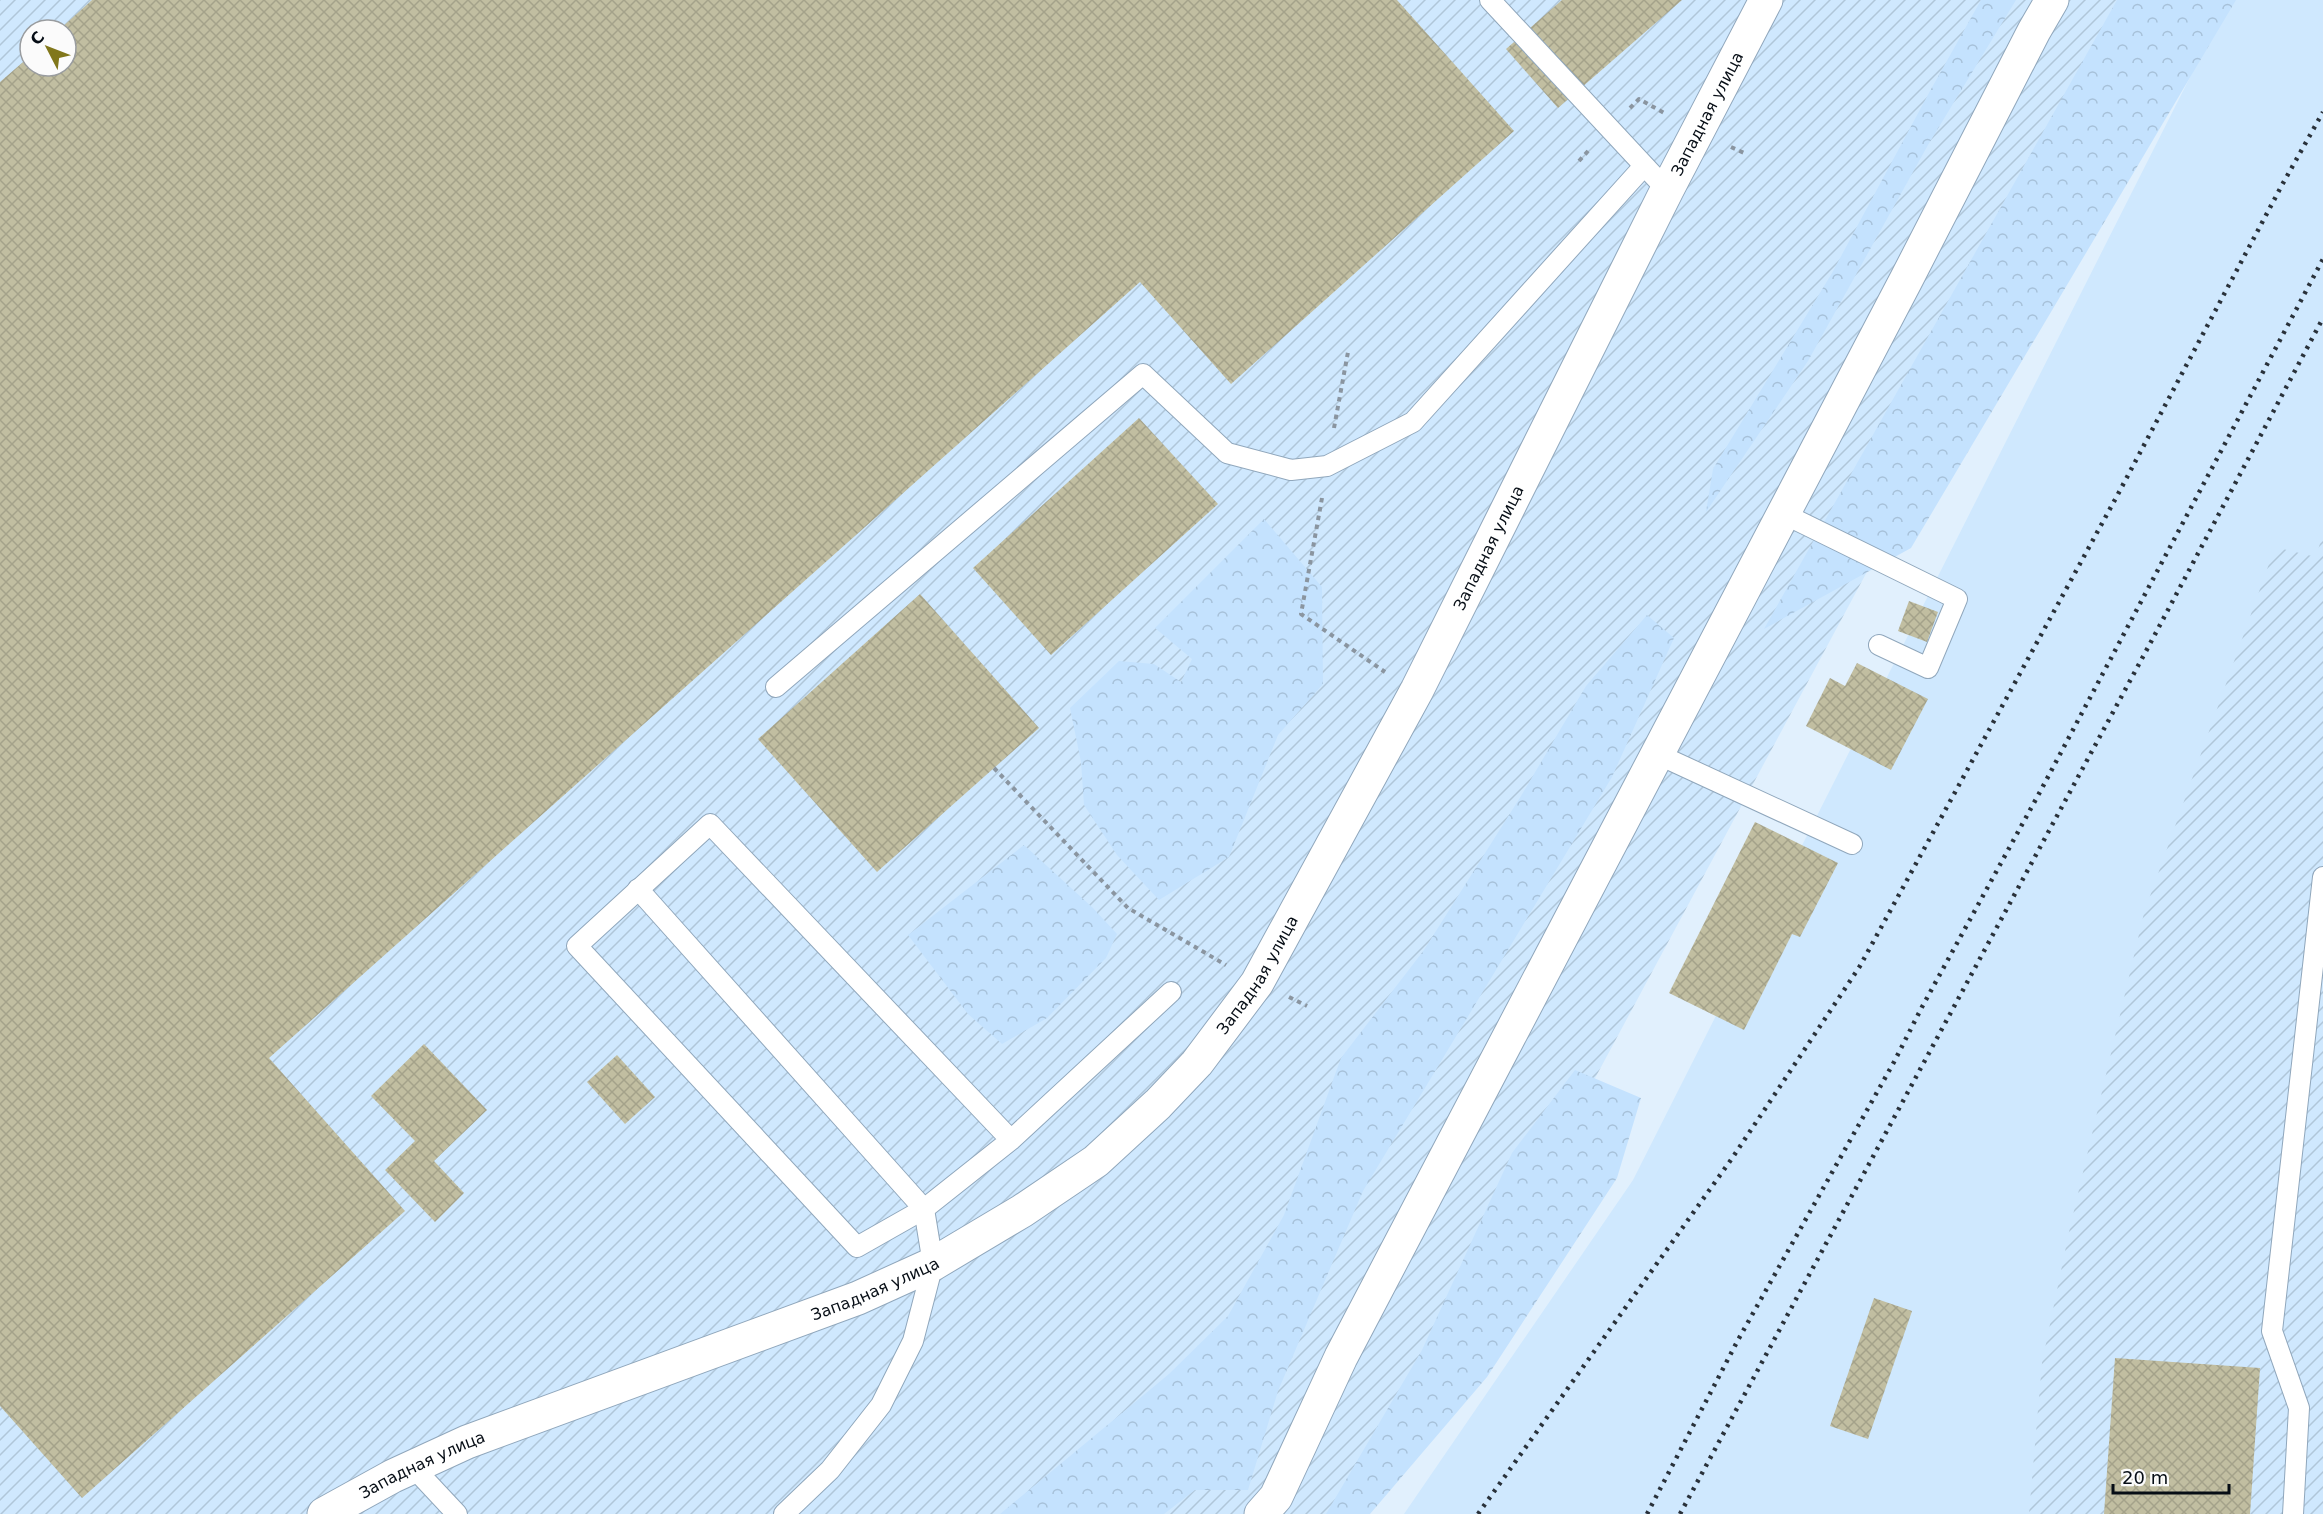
<svg xmlns="http://www.w3.org/2000/svg" width="2323" height="1514" font-family="'DejaVu Sans',sans-serif">
<style>
.built{fill:#cfe8fe}
.industrial{fill:url(#industrial-furrows);fill-rule:evenodd}
.forest{fill:url(#forest-crowns)}
.building{fill:url(#building-cross-hatch)}
.lines{fill:none;stroke-linecap:round;stroke-linejoin:round}
.service-casing{stroke:#90a7bc;stroke-width:22}
.minor-casing{stroke:#90a7bc;stroke-width:35}
.path{stroke:#8a95a0;stroke-width:4;stroke-dasharray:4.5 4.5;stroke-linecap:butt}
.service{stroke:#fff;stroke-width:20}
.minor{stroke:#fff;stroke-width:33}
.rail{stroke:#29313a;stroke-width:4.5;stroke-dasharray:3 6;stroke-linecap:butt}
.labels{text-anchor:middle;dominant-baseline:central;stroke-width:4.5;stroke-linejoin:round;paint-order:stroke}
.street-label{font-size:16px;fill:#060d15;stroke:#fbfbfb}
</style>
<defs>
<pattern id="industrial-furrows" width="10" height="10" patternUnits="userSpaceOnUse" patternTransform="scale(1.5)"><rect width="10" height="10" fill="#cfe8fe"/><path d="M-1 1l2-2M0 10L10 0M9 11l2-2" fill="none" stroke="#b0c6d9"/></pattern>
<pattern id="forest-crowns" width="20" height="18" patternUnits="userSpaceOnUse" patternTransform="scale(1.5)"><rect width="20" height="18" fill="#c4e2fe"/><path d="M2 6a3 3 0 1 1 6 0M12 15a3 3 0 1 1 6 0" fill="none" stroke="#a7c1d9"/></pattern>
<pattern id="building-cross-hatch" width="8" height="8" patternUnits="userSpaceOnUse" patternTransform="scale(1.5)"><rect width="8" height="8" fill="#c1bea1"/><path d="M0 0l8 8M0 8l8-8" fill="none" stroke="#a4a28a"/></pattern>
</defs>
<rect width="100%" height="100%" fill="#e1f0fd"/>
<!-- built -->
<polygon class="built" points="2229,0 2323,0 2323,765 2092,1514 1404,1514 1633,1180"/>
<!-- industrial -->
<g class="industrial">
<path d="M0 0H2174L1361 1514H0ZM30 30H66V66H30Z"/>
<polygon points="2323,533 2323,1514 2029,1514 2042,1363 2069,1232 2144,913 2275,547 2316,557"/>
</g>
<!-- forest -->
<g class="forest">
<polygon points="1981,0 2016,0 1928,145 1808,361 1706,512 1713,469 1832,273 1930,91"/>
<polygon points="2117,0 2236,0 1911,548 1764,629"/>
<polygon points="1264,519 1322,587 1323,684 1278,735 1229,857 1159,900 1117,855 1084,805 1081,762 1070,708 1119,661 1154,664 1181,682 1192,659 1155,628"/>
<polygon points="1647,615 1674,638 1612,777 1363,1191 1278,1391 1248,1490 1195,1490 1164,1514 1000,1514 1169,1374 1228,1316 1284,1215 1341,1058 1424,950 1521,796 1586,686"/>
<polygon points="1024,845 1093,908 1117,934 1106,958 1047,1018 1002,1044 968,1014 908,935"/>
<polygon points="1575,1070 1641,1098 1617,1178 1487,1377 1370,1514 1326,1514 1422,1350 1512,1153"/>
</g>
<!-- building -->
<g class="building">
<polygon points="92,0 1397,0 1514,131 1231,384 1140,282 269,1058 405,1211 82,1498 0,1406 0,82 30,56 30,66 66,66 66,30 59,30"/>
<polygon points="1562,0 1682,0 1558,108 1506,49"/>
<polygon points="1139,418 1218,504 1051,655 973,568"/>
<polygon points="920,594 1039,728 877,872 758,739"/>
<polygon points="1909,601 1938,612 1927,642 1898,631"/>
<polygon points="1857,663 1928,699 1891,770 1806,726 1830,678 1845,686"/>
<polygon points="1755,822 1838,863 1800,937 1792,934 1744,1030 1669,993"/>
<polygon points="424,1044 487,1110 434,1161 464,1193 435,1222 385,1170 415,1141 371,1096"/>
<polygon points="617,1055 655,1097 625,1124 587,1082"/>
<polygon points="1874,1298 1912,1311 1868,1439 1830,1426"/>
<polygon points="2115,1358 2260,1368 2250,1514 2104,1514"/>
</g>
<g class="lines">
<!-- service casing -->
<g class="service-casing">
<g id="service">
<polyline points="1490,0 1667,190"/>
<polyline points="1784,514 1957,599 1928,668 1879,645"/>
<polyline points="776,687 1143,374 1227,453 1291,470 1327,466 1413,422 1644,166"/>
<polyline points="1657,754 1852,844"/>
<polyline points="638,889 924,1209 933,1264 913,1341 881,1405 830,1470 784,1514"/>
<polyline points="1011,1140 710,824 577,946 857,1247 924,1209 1011,1140 1171,992"/>
<polyline points="413,1467 457,1514"/>
<polyline points="2293,1514 2299,1408 2272,1331 2323,877"/>
</g>
</g>
<!-- minor casing -->
<g class="minor-casing">
<g id="minor">
<path id="s1" d="M324 1514 393 1476 467 1442 858 1298 933 1264 1022 1211 1096 1161 1158 1104 1197 1063 1257 983 1417 690 1667 190 1766 0"/>
<polyline points="1261,1514 1276,1497 1341,1357 1906,280 2034,31 2052,0"/>
</g>
</g>
<!-- path -->
<g class="path">
<polyline points="1630,108 1639,99 1666,114"/>
<polyline points="1731,147 1744,153"/>
<polyline points="1579,161 1589,150"/>
<polyline points="1334,428 1348,352"/>
<polyline points="1322,498 1301,614 1385,672"/>
<polyline points="994,768 1128,908 1226,965"/>
<polyline points="1289,997 1307,1006"/>
</g>
<!-- service -->
<use href="#service" class="service"/>
<!-- minor -->
<use href="#minor" class="minor"/>
<!-- rail -->
<g class="rail">
<polyline points="1478,1514 1733,1157 1860,966 2117,496 2282,185 2323,112"/>
<polyline points="1647,1514 1738,1340 1894,1062 1922,1007 2041,790 2323,259"/>
<polyline points="1680,1514 2152,640 2323,318"/>
</g>
</g>
<g class="labels">
<!-- street labels -->
<g class="street-label">
<text stroke="none"><textPath href="#s1" startOffset="2072">Западная улица</textPath></text>
<text stroke="none"><textPath href="#s1" startOffset="1586">Западная улица</textPath></text>
<text stroke="none"><textPath href="#s1" startOffset="1100">Западная улица</textPath></text>
<text stroke="none"><textPath href="#s1" startOffset="596">Западная улица</textPath></text>
<text stroke="none"><textPath href="#s1" startOffset="110">Западная улица</textPath></text>
</g>
</g>
<!-- north arrow -->
<g transform="translate(48 48) rotate(312)"><circle r="28" fill="#fbfbfb" stroke="#999c9f" stroke-width="1.5"/>
<path d="M0-4.5L10 22L0 15L-10 22Z" fill="#81771b"/>
<text y="-9" font-size="16" font-weight="bold" text-anchor="middle" fill="#060d15">С</text>
</g>
<!-- scale -->
<path d="M2113 1484v9h116v-9" fill="none" stroke="#060d15" stroke-width="3"/>
<text x="2122" y="1484" font-size="18" fill="#060d15" stroke="#fbfbfb" stroke-width="4.5" paint-order="stroke">20 m</text>
</svg>
